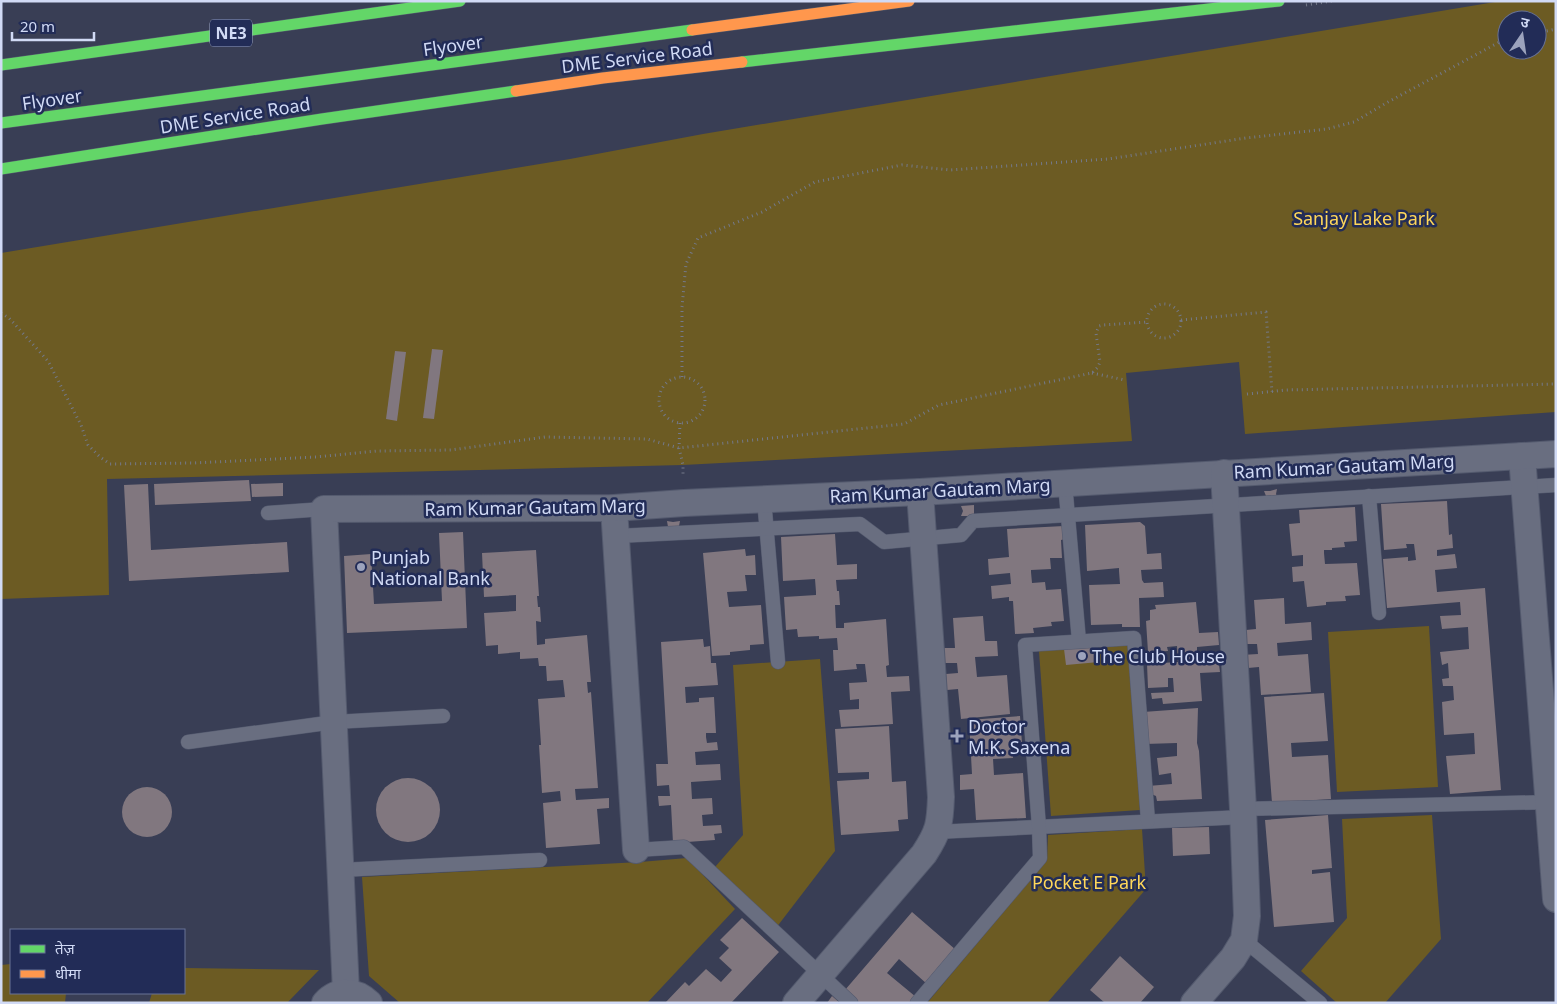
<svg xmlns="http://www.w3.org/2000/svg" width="1557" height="1004" font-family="'Noto Sans','Noto Sans Devanagari',sans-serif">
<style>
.green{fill:#6c5b23;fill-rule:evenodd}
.building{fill:#81777f}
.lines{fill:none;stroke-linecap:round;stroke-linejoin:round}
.lane-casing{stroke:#545a6e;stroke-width:15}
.street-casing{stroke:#545a6e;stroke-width:28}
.fast-casing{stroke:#545a6e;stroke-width:12}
.slow-casing{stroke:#545a6e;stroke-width:12}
.path{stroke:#747989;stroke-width:3;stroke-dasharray:1 4;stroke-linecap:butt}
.lane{stroke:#696e80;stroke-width:14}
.street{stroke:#696e80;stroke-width:26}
.fast{stroke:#63d668;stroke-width:11}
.slow{stroke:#ff974d;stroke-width:11}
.poi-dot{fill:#9ca3bd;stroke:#222c57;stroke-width:2}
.labels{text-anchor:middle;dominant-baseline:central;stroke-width:5;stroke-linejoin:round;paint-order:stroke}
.shield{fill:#222c57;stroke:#9ca6c6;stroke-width:1}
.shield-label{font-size:16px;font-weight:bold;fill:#d1daf5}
.street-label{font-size:18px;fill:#d1daf5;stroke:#222c57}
.park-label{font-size:18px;fill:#ffd75a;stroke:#222c57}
.poi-label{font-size:18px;fill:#d1daf5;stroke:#222c57;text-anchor:start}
</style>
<rect width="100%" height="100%" fill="#393e55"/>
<!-- green -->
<g class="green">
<path d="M1501 1H1556V412L1245 434 1239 362 1126 373 1132 441 683 465 107 479 109 595 1 599V253L570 159 703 134ZM1507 20H1537V50H1507Z"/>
<polygon points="1429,626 1438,787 1337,792 1328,632"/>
<polygon points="1128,644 1140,810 1051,816 1039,651"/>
<polygon points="820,659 835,851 776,928 715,867 743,835 733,665"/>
<polygon points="1432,815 1441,939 1385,1003 1337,1003 1301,971 1347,918 1342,819"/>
<polygon points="1142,829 1146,889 1047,1003 927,1003 1011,903 1047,858 1048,835"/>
<polygon points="687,858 735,909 647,1003 400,1003 369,976 362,877 640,862"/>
<polygon points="11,964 11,993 66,993 65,1003 1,1003 1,965"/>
<polygon points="184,968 319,970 287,1003 149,1003 152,993 184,993"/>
</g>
<!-- building -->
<g class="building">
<polygon points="432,349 443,350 434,419 423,418"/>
<polygon points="395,351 406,352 397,421 386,419"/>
<polygon points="249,480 251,501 155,505 154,484"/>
<polygon points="283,483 283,496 252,497 251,484"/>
<polygon points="148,484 151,550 287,542 289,572 129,581 124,485"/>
<polygon points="1277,489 1276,494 1278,499 1266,496 1264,491 1270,491"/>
<polygon points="1447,501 1449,535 1452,534 1453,548 1437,550 1437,556 1455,554 1457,568 1435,570 1437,592 1485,588 1501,790 1450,794 1446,756 1475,754 1474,733 1444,735 1442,702 1454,700 1453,686 1443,686 1442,679 1449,678 1448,663 1442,665 1440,652 1469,649 1468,627 1442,629 1440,616 1461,615 1460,602 1387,608 1383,559 1408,557 1408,561 1416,560 1414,544 1406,544 1407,548 1384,550 1381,504"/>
<polygon points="974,505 974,516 961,516 963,511 961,506"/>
<polygon points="1355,507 1357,541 1344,542 1345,547 1332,548 1332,550 1324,550 1324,553 1325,564 1357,563 1360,595 1345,596 1346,601 1326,602 1326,605 1307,607 1304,581 1293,582 1292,567 1303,566 1303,555 1292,556 1289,524 1300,523 1299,510"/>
<polygon points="667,521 673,522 680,521 679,526 668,527"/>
<polygon points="1140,522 1145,526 1147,554 1161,553 1162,569 1141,570 1142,580 1144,583 1163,582 1164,597 1139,598 1140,627 1122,627 1122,624 1091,625 1089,585 1120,584 1119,571 1119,568 1087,571 1085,525"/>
<polygon points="1064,526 1065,539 1061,540 1062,558 1050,558 1051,569 1031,570 1031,572 1032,583 1045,582 1046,590 1061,589 1064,621 1051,622 1052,626 1033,628 1034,633 1015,634 1013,601 1009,601 1009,597 992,599 991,586 1011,584 1010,573 989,575 988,559 1009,557 1007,529"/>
<polygon points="463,532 467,628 347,633 344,556 371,554 374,604 442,601 439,533"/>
<polygon points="835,534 837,565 857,564 857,579 836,580 837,591 839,591 840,605 835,605 836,628 844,628 844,623 886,619 889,665 886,666 887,677 909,676 910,691 891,692 893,724 841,727 839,710 859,709 859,699 850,700 849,683 867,682 865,664 856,664 857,669 834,671 833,650 838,650 837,638 819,639 819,636 798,637 797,629 786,630 784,597 816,595 816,592 815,579 783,581 781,537"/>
<polygon points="745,549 746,556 755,555 756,575 745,575 747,591 727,592 729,607 761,605 764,644 750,645 750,650 730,652 730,655 712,656 703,553"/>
<polygon points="536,550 539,596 537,596 538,607 540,607 541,622 536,621 537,645 545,644 545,639 587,635 591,682 587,682 588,693 591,692 598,788 575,789 576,800 609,798 609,808 597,809 600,844 546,848 543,803 561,801 560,791 542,793 539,745 541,745 538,699 565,697 563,680 547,681 546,666 539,666 538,658 520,659 520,652 498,654 498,645 486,646 484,613 516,611 516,595 484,597 482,553"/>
<polygon points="1284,598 1285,624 1311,622 1312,640 1277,643 1278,656 1308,654 1311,692 1261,695 1259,667 1248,668 1241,655 1258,654 1257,644 1246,644 1246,630 1256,629 1254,600"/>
<polygon points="1196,602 1199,633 1218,632 1219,645 1197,647 1197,658 1218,657 1220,672 1200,673 1202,701 1163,704 1162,698 1152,699 1151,693 1174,692 1173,678 1168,678 1168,687 1148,688 1147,664 1178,662 1177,646 1167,647 1168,651 1148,652 1146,621 1150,620 1150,610 1156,609 1155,605"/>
<polygon points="983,616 985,641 997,641 998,656 975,657 977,677 1007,675 1010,714 961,719 958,689 947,690 946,674 958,673 957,663 945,663 944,648 955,648 953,618"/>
<polygon points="703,639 704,647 710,646 711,663 716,663 718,685 685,687 686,703 699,702 699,698 714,697 716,733 706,733 706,737 707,743 717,742 718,750 695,752 696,765 720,764 721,780 691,782 692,799 712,798 713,814 702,815 703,826 721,825 722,833 714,834 715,840 673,843 671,805 659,806 658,796 670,796 669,785 657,786 656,764 668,764 661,642"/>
<polygon points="1098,646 1099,662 1066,665 1064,649"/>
<polygon points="1324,693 1328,741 1291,743 1292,757 1328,755 1331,799 1272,803 1264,697"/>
<polygon points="1198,708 1197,743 1199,751 1202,799 1157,801 1156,796 1151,794 1148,786 1172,784 1171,773 1159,775 1157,758 1177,756 1177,743 1145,744 1143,712"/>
<polygon points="1020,716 1022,743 1012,744 1013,758 993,759 994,775 1023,773 1026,818 976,820 974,789 960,790 960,775 972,774 969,720"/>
<polygon points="889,726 892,782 906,781 908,819 898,820 899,831 841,835 837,781 869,779 869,772 838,773 835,729"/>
<circle cx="408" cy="810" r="32"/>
<circle cx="147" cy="812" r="25"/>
<polygon points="1328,815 1332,868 1312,870 1312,874 1330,872 1334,922 1274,927 1265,820"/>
<polygon points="1209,827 1210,854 1173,856 1172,828"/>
<polygon points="912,912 956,950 927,984 899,959 887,973 916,997 912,1003 859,1003 845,990"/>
<polygon points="742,918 779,952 731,1003 665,1003 685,982 689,986 706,969 721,982 732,970 719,958 729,948 720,940"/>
<polygon points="1120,956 1154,987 1140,1003 1105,1003 1090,990"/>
<polygon points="832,996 840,1003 827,1003"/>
</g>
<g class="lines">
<!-- lane casing -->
<g class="lane-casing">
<g id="lane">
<polyline points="1065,483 1079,641"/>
<polyline points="1369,496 1379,613"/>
<polyline points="764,499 778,662"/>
<polyline points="268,513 324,509"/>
<polyline points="617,536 860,524 884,542 961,535 973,521 1556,485"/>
<polyline points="188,742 334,722 443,716"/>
<polyline points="1243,809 1552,802"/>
<polyline points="936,832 1243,817"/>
<polyline points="636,850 684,847 851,1003"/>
<polyline points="341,870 540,860"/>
<polyline points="1244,940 1320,1003"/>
<polyline points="917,1003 1040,858 1039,827 1025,645 1134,638 1148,821"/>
</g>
</g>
<!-- street casing -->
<g class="street-casing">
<g id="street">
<polyline points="1522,456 1556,899"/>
<polyline points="614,508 636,850"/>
<polyline points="346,992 324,509 614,508 684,503 920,492 1556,454"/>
<path d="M325 1003C338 989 356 990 369 1003"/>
<path d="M796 1003 924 854C939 831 940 824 941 797L920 492"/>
<polyline points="1194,1003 1233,958 1244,940 1247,916 1243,809 1224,473"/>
</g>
</g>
<!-- fast casing -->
<g class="fast-casing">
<g id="fast">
<polyline points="742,62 1279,1"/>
<polyline points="1,65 460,1"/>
<polyline points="1,123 692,30"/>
<polyline points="1,169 322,119 516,91"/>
</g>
</g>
<!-- slow casing -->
<g class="slow-casing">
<g id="slow">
<polyline points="692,30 909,1"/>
<polyline points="516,91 603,78 742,62"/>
</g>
</g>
<!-- path -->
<g class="path">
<polyline points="1306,5 1332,1"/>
<polyline points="1537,33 1556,29"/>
<circle cx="1164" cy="321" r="17"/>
<polyline points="1,313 9,318 48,361 81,425 88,445 100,457 110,464 193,463 316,457 377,451 451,450 545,437 647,439 679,448 904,424 939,405 1092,373 1098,367 1100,362 1096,333 1099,326 1103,325 1147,322"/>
<polyline points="1181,320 1266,312 1272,392"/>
<polyline points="1092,373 1125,380"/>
<polyline points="682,377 682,307 686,264 698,238 762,212 815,182 902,165 950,170 1108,159 1246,138 1327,129 1354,122 1388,102 1507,38"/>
<circle cx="682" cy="400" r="23"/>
<polyline points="1247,394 1286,390 1556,384"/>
<polyline points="680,423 679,448 683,465 683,477"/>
</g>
<!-- lane -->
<use href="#lane" class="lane"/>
<!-- street -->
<use href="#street" class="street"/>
<!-- fast -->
<use href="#fast" class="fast"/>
<!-- slow -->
<use href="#slow" class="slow"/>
</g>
<!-- markers -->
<g class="poi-dot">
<circle cx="361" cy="567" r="5"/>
<circle cx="1082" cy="656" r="5"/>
<path d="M954.5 728.5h5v5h5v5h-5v5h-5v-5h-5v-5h5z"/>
</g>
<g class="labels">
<!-- shield labels -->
<rect class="shield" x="210" y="19.5" width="42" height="27" rx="4"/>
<g class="shield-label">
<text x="231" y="33">NE3</text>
</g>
<!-- street labels -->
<g class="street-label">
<text transform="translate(453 45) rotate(-8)">Flyover</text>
<text transform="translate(637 57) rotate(-7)">DME Service Road</text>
<text transform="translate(52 99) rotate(-8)">Flyover</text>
<text transform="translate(235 115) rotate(-9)">DME Service Road</text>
<text transform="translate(1344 466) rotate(-3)">Ram Kumar Gautam Marg</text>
<text transform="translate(940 490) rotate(-3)">Ram Kumar Gautam Marg</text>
<text transform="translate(535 507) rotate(-1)">Ram Kumar Gautam Marg</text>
</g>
<!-- park labels -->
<g class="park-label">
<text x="1364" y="218">Sanjay Lake Park</text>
<text x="1089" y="882">Pocket E Park</text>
</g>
<!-- poi labels -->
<g class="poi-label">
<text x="371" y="557">Punjab<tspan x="371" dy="21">National Bank</tspan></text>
<text x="1092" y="656">The Club House</text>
<text x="968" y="726">Doctor<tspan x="968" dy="21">M.K. Saxena</tspan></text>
</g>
</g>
<!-- border -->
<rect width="1557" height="1004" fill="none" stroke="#d1daf5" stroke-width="5"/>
<!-- legend -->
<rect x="10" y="929" width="175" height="65" fill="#222c57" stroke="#687296"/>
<rect x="20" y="945" width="25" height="8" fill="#63d668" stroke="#687296"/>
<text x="55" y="954" font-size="15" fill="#d1daf5">तेज़</text>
<rect x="20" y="970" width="25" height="8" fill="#ff974d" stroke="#687296"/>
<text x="55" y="979" font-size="15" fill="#d1daf5">धीमा</text>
<!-- north arrow -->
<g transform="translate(1522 35) rotate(13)"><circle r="24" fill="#222c57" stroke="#687296"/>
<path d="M0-4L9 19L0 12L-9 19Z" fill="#9ca3bd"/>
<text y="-8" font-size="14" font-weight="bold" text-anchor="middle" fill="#d1daf5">उ</text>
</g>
<!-- scale -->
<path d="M12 32v8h82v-8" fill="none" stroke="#d1daf5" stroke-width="2.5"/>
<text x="20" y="32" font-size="15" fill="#d1daf5" stroke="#222c57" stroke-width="4" paint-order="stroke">20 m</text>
</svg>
